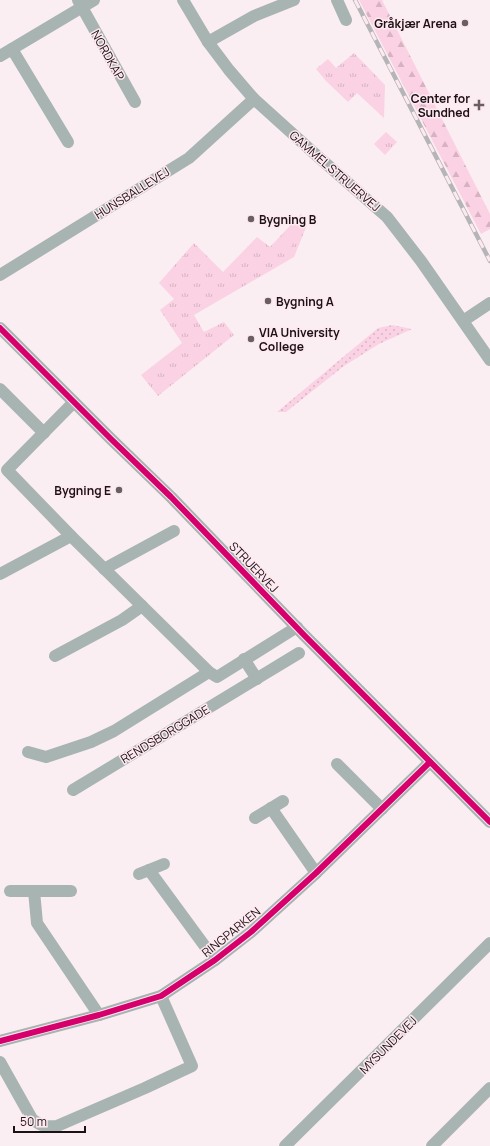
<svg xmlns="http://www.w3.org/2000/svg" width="490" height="1146" font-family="Manrope,sans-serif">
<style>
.grass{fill:url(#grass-dots)}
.forest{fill:url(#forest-firs)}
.park{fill:url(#park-tufts)}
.garden{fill:#fbd2e3}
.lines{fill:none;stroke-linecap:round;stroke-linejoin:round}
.minor{stroke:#a8b4b2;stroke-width:12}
.rail-casing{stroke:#b5b4b6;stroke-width:4.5}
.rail{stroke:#ffe9f1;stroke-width:3;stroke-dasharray:9;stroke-linecap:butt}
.cycleway-casing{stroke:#ffe9f1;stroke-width:8}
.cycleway{stroke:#d6006c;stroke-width:6}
.poi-dot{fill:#695f63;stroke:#ffe9f1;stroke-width:1.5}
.labels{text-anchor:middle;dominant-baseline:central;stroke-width:3;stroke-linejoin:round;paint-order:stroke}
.poi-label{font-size:12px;font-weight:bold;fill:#1b1216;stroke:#ffe9f1;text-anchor:end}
.street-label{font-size:12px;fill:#1b1216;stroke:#ffe9f1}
</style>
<defs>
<pattern id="grass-dots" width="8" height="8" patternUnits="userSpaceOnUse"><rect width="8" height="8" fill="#fbd2e3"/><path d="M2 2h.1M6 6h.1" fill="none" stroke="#d7b3c2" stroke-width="1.8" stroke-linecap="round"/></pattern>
<pattern id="forest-firs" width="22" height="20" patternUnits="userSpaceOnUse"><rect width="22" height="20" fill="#fbd2e3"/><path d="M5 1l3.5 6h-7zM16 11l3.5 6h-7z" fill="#d7b3c2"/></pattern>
<pattern id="park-tufts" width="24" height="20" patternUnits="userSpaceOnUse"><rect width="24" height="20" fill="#fbd2e3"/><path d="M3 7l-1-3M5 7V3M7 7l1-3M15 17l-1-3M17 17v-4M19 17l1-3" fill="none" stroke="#d7b3c2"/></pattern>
</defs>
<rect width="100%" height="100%" fill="#faeef2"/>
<!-- grass -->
<polygon class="grass" points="392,325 412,329 379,344 344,366 286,412 277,412 378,328"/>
<!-- forest -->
<polygon class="forest" points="359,0 382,0 490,214 490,229 481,234"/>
<!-- park -->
<g class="park">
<polygon points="354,53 385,85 384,118 357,93 348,102 326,81 316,69 328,59 336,68"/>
<polygon points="386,132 397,142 385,155 374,144"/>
<polygon points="301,214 307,225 294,257 194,315 204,332 224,322 234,335 158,396 141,375 182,343 160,310 174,299 159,283 194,243 223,272 257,237 270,247"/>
</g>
<!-- garden -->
<polygon class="garden" points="298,218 305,228 288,250 284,251 275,244"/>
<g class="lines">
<!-- minor -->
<g class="minor">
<polyline points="78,0 135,102"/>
<polyline points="183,0 208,42 229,70 254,99 315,154 387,217 421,261 490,360"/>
<polyline points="337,0 346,20"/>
<polyline points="208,42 254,16 294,0"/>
<polyline points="12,49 68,142"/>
<polyline points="0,56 94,0"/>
<polyline points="0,275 189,158 254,99"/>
<polyline points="463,321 490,303"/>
<polyline points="0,328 111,439 171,497 304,635 490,822"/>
<polyline points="0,389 44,433"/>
<polyline points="74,402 7,470 71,536 209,672 217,677 297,627"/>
<polyline points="104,569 174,531"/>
<polyline points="0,574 71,536"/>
<polyline points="55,656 122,620 142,606"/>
<polyline points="244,659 257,679"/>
<polyline points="28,752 46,757 91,742 114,731 209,672"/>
<polyline points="337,764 382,809"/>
<polyline points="73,790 299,653"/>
<polyline points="271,808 316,873"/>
<polyline points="255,818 283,801"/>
<polyline points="149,870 215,960"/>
<polyline points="139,874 164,864"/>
<polyline points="10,891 71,891"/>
<polyline points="34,891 37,923 99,1015"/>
<polyline points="0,1041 99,1015 161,996 215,960 251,932 316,873 430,762"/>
<path d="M0 1062 32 1119C41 1126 45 1127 57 1126L145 1088 192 1066 161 996"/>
<polyline points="285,1146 490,943"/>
<polyline points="432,1146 490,1088"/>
</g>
<!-- rail casing -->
<g class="rail-casing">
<polyline id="rail" points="355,0 490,261"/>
</g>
<!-- rail -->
<use href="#rail" class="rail"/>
<!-- cycleway casing -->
<g class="cycleway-casing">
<g id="cycleway">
<polyline points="0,328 111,439 171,497 304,635 490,822"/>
<polyline points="0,1041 99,1015 161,996 215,960 251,932 316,873 430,762"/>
</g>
</g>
<!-- cycleway -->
<use href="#cycleway" class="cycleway"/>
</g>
<!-- markers -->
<g class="poi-dot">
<circle cx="465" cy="23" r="4"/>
<path d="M477 99h4v4h4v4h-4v4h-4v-4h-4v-4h4z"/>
<circle cx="251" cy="219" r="4"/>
<circle cx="268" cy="301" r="4"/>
<circle cx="251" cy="339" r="4"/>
<circle cx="119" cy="490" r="4"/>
</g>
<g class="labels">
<!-- poi labels -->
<g class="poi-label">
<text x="457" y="23">Gråkjær Arena</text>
<text x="470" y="98">Center for<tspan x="470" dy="14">Sundhed</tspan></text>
<text x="259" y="219" text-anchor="start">Bygning B</text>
<text x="276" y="301" text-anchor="start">Bygning A</text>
<text x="259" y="332" text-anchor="start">VIA University<tspan x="259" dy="14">College</tspan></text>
<text x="111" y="490">Bygning E</text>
</g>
<!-- street labels -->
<g class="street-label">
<text transform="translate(108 55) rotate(61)">NORDKAP</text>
<text transform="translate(335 171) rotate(41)">GAMMEL STRUERVEJ</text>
<text transform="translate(132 193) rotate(-32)">HUNSBALLEVEJ</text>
<text transform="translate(254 567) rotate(46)">STRUERVEJ</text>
<text transform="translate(165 734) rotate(-31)">RENDSBORGGADE</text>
<text transform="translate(231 932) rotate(-39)">RINGPARKEN</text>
<text transform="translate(388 1045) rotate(-45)">MYSUNDEVEJ</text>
</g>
</g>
<!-- scale -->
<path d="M14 1126v6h71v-6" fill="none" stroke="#1b1216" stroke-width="2"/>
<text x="20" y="1126" font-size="12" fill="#1b1216" stroke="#ffe9f1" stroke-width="3" paint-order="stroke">50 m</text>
</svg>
